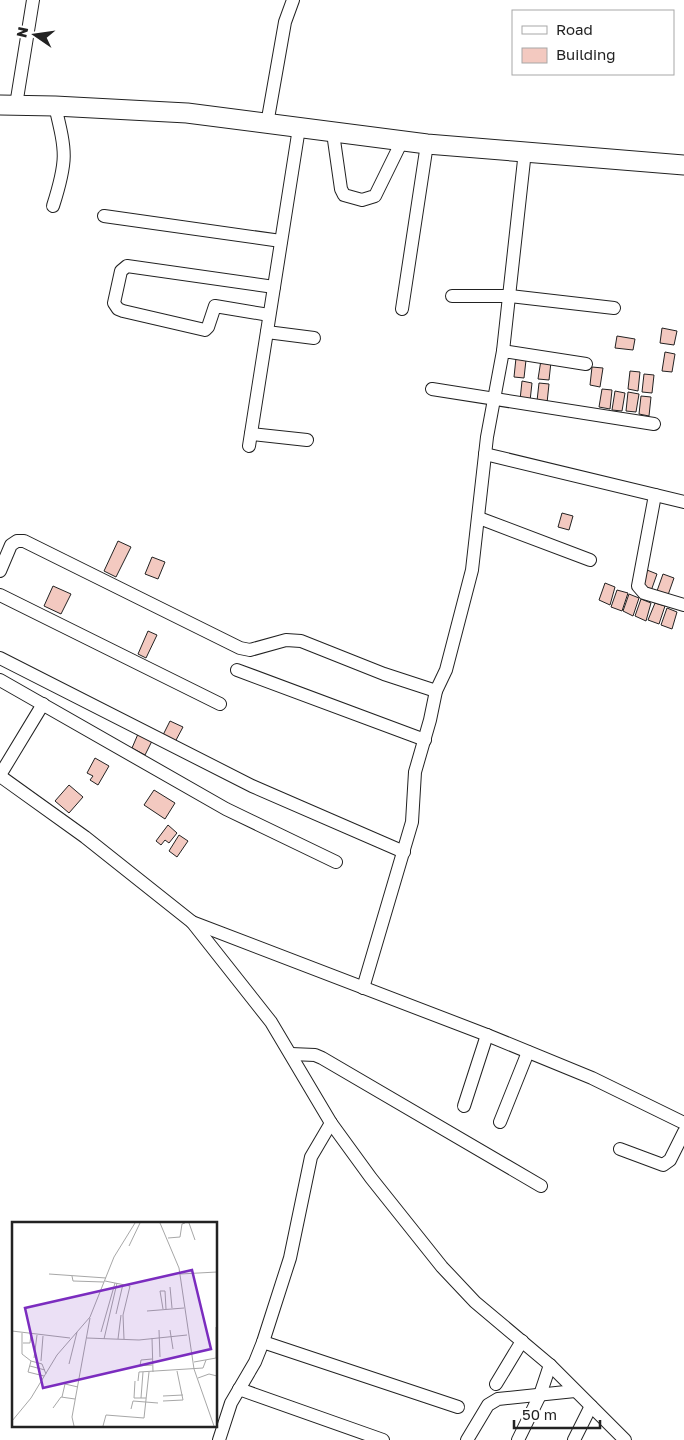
<svg xmlns="http://www.w3.org/2000/svg" width="684" height="1440" font-family="'Golos Text',sans-serif">
<style>
.building{fill:#f3c9c0;stroke:#222}
.lines{fill:none;stroke-linecap:round;stroke-linejoin:round}
.minor-casing{stroke:#222;stroke-width:14}
.highway-casing{stroke:#222;stroke-width:21}
.minor{stroke:#fff;stroke-width:12}
.highway{stroke:#fff;stroke-width:19}
.inset-road{fill:none;stroke:#a7a7a7;stroke-width:1}
.view{fill:#7b2cbf;fill-opacity:0.15;stroke:#7b2cbf;stroke-width:2.5}
.inset-edge{fill:none;stroke:#222;stroke-width:2.5}
</style>
<rect width="100%" height="100%" fill="#fff"/>
<!-- building -->
<g class="building">
<polygon points="662,328 677,331 674,345 660,343"/>
<polygon points="617,336 635,339 633,350 615,348"/>
<polygon points="665,352 675,354 672,372 662,371"/>
<polygon points="516,358 526,360 524,378 514,377"/>
<polygon points="541,360 551,362 549,380 538,379"/>
<polygon points="592,367 603,368 600,387 590,385"/>
<polygon points="630,371 640,372 638,391 628,389"/>
<polygon points="644,374 654,375 652,393 642,392"/>
<polygon points="522,381 532,383 530,401 520,400"/>
<polygon points="539,383 549,384 547,403 537,401"/>
<polygon points="602,389 612,390 610,409 599,407"/>
<polygon points="615,391 625,393 622,411 612,410"/>
<polygon points="628,392 639,394 636,412 626,411"/>
<polygon points="641,396 651,397 649,416 639,414"/>
<polygon points="562,513 573,516 569,530 558,527"/>
<polygon points="118,541 131,547 116,577 104,571"/>
<polygon points="152,557 165,562 158,579 145,574"/>
<polygon points="647,570 657,574 651,591 641,587"/>
<polygon points="663,574 674,578 668,595 657,591"/>
<polygon points="605,583 615,587 610,605 599,600"/>
<polygon points="53,586 71,594 61,614 44,606"/>
<polygon points="617,590 628,593 622,611 611,607"/>
<polygon points="629,594 639,598 633,616 623,611"/>
<polygon points="641,599 651,603 646,621 635,616"/>
<polygon points="655,603 665,606 659,624 648,620"/>
<polygon points="667,608 677,612 672,629 661,625"/>
<polygon points="148,631 157,635 146,658 138,654"/>
<polygon points="170,721 183,727 175,742 163,735"/>
<polygon points="138,734 152,741 145,755 132,748"/>
<polygon points="95,758 109,766 98,785 90,780 93,776 87,773"/>
<polygon points="69,785 83,797 69,813 55,801"/>
<polygon points="154,790 175,803 165,819 144,805"/>
<polygon points="168,825 177,833 169,843 165,840 161,845 156,841"/>
<polygon points="179,835 188,841 177,857 169,851"/>
</g>
<g class="lines">
<!-- minor casing -->
<g class="minor-casing">
<g id="minor">
<polyline points="16,105 33,0"/>
<polyline points="267,124 285,22 293,0"/>
<polyline points="333,133 341,189 344,195 362,200 375,196 402,141"/>
<path d="M53 206C68 159 66 152 55 106"/>
<polyline points="104,216 281,241"/>
<polyline points="452,296 510,296 614,308"/>
<polyline points="402,309 427,144"/>
<polyline points="269,315 215,306 208,327 205,330 123,311 118,309 114,303 121,271 127,266 274,287"/>
<polyline points="267,332 314,338"/>
<polyline points="503,351 586,364"/>
<polyline points="432,389 654,424"/>
<polyline points="251,434 307,440"/>
<polyline points="249,446 299,128"/>
<polyline points="485,454 684,502"/>
<polyline points="655,495 638,586 644,593 684,605"/>
<polyline points="479,518 590,560"/>
<polyline points="0,571 11,545 17,541 24,541 240,648 250,650 286,640 301,641 384,674 436,691"/>
<polyline points="0,595 220,704"/>
<polyline points="0,658 252,786 404,852"/>
<polyline points="237,670 425,740"/>
<polyline points="0,680 226,809 336,862"/>
<polyline points="0,775 43,704"/>
<polyline points="0,776 85,837 192,922 487,1035 592,1078 684,1123"/>
<polyline points="192,922 271,1022 331,1123 371,1178 442,1267 475,1302 550,1365 625,1440"/>
<polyline points="363,988 412,822 415,772 430,720 436,691 446,670 472,570 487,437 503,351 525,151"/>
<polyline points="291,1054 315,1055 322,1058 541,1186"/>
<polyline points="464,1106 487,1035"/>
<polyline points="500,1122 528,1052"/>
<polyline points="620,1149 663,1165 670,1160 684,1132"/>
<polyline points="263,1342 458,1407"/>
<polyline points="496,1384 522,1341"/>
<polyline points="239,1389 383,1440"/>
<polyline points="219,1440 231,1403 255,1362 263,1342 290,1258 311,1157 331,1123"/>
<polyline points="467,1440 488,1405 498,1399 575,1391"/>
<polyline points="518,1440 540,1395 550,1365"/>
<polyline points="574,1440 591,1406"/>
</g>
</g>
<!-- highway casing -->
<g class="highway-casing">
<polyline id="highway" points="0,105 55,106 187,113 427,144 684,165"/>
</g>
<!-- minor -->
<use href="#minor" class="minor"/>
<!-- highway -->
<use href="#highway" class="highway"/>
</g>
<!-- overview -->
<g transform="translate(12 1222)">
<rect width="205" height="205" fill="#fff"/>
<path class="inset-road" d="M148 1 167 46 182 147 202 204M177 1 183 18M156 16 168 15 170 2 173 1M117 24 128 1M37 52 94 56M168 52 205 50M60 54 61 59 92 60M93 59 118 64 111 93 112 117M158 65 160 86M151 87 148 69H153L154 87M135 89 172 86M104 92 111 62M147 108 148 135M158 108 161 127M0 109 58 116M89 110 103 61M10 111V132L19 139 16 150 32 154M75 116 127 118 175 113M140 116 141 150M92 117 105 61M106 117 109 93M11 121H18L19 112M22 136 25 113M19 139 30 142 34 152M29 139 31 114M182 140 204 136V105M57 142 65 110M18 144 33 148M125 144 140 143M128 144 129 138 140 137M186 156 197 152 205 154M123 159 122 176H134M126 159 127 150 191 146 194 138M151 174 171 173M50 175 53 162 66 165M129 176 131 150M151 179 171 178 165 149M41 186 49 175 63 177M119 187 121 179 146 181M0 199 19 176 45 133 78 95 102 35 123 1M62 204 60 195 78 96M91 204 94 193 132 196 137 150"/>
<path class="view" d="M180 48 199 127 31 166 13 86Z"/>
<rect width="205" height="205" class="inset-edge"/>
</g>
<!-- legend -->
<rect x="512" y="10" width="162" height="65" fill="#ffffff" stroke="#a7a7a7"/>
<rect x="522" y="26" width="25" height="8" fill="#ffffff" stroke="#a7a7a7"/>
<text x="556" y="35" font-size="15" fill="#222222">Road</text>
<rect x="522" y="48" width="25" height="15" fill="#f3c9c0" stroke="#a7a7a7"/>
<text x="556" y="60" font-size="15" fill="#222222">Building</text>
<!-- north arrow -->
<g transform="translate(35 35) rotate(283)" stroke="#ffffff" stroke-width="4" paint-order="stroke">
<path d="M0-4L9 19L0 12L-9 19Z" fill="#222222"/>
<text y="-8" font-size="14" font-weight="bold" text-anchor="middle" fill="#222222">N</text>
</g>
<!-- scale -->
<path d="M514 1420v8h86v-8" fill="none" stroke="#222222" stroke-width="2.5"/>
<text x="522" y="1420" font-size="15" fill="#222222" stroke="#ffffff" stroke-width="4" paint-order="stroke">50 m</text>
</svg>
